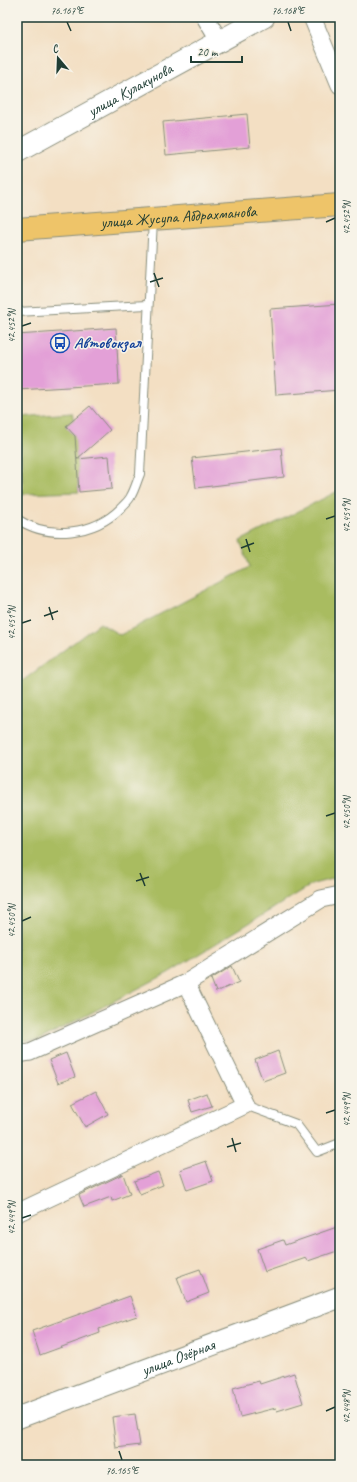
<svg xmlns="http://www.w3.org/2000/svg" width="357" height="1482" font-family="Caveat,sans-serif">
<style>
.green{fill:#a9bc60;stroke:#647c4a}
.building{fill:#e3a0d7}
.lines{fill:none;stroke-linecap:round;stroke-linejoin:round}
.service-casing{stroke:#898e7c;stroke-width:10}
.minor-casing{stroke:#898e7c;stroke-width:19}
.tertiary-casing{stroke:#898e7c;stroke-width:23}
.trunk-casing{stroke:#898e7c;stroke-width:24}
.service{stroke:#fff;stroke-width:8}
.minor{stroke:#fff;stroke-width:17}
.tertiary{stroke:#fff;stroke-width:21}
.trunk{stroke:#eec469;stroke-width:22}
.ticks{fill:none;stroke:#1f3d34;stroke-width:1.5}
.labels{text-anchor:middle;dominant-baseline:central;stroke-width:3;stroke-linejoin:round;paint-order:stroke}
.street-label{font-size:16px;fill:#1f3d34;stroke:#f7f3e8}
.transit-label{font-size:16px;font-weight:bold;fill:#164399;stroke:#f7f3e8;text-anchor:start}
.neatline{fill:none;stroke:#1f3d34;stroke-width:1.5}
.ticks-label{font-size:10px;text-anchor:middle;fill:#1f3d34}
</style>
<rect width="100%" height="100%" fill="#f7f3e8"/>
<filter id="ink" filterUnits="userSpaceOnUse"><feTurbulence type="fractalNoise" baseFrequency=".025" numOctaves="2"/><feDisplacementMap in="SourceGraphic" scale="8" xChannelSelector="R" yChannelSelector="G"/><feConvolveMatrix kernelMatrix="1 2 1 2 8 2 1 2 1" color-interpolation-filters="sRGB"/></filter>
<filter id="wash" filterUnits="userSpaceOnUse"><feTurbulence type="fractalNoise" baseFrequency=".012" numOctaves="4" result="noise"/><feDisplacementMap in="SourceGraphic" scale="16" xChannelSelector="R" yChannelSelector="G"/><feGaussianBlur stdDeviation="0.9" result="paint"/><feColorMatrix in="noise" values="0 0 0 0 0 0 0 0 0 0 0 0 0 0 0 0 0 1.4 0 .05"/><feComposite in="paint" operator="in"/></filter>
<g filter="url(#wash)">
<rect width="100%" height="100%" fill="#f3dfc3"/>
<!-- green -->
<g class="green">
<polygon points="72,413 74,420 66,426 76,437 79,492 23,494 19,417"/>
<polygon points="340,490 340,877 313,884 168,973 39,1040 17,1041 17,685 100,623 120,635 250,567 240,541"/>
</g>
<g id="blocks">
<!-- building -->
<g class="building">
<polygon points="247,114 250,147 166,155 163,122"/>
<polygon points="340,304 340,390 276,395 270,309"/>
<polygon points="116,328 119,384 17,390 17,335"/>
<polygon points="90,406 110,430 77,459 109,456 112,489 79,492 75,436 66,426"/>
<polygon points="281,448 284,477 196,488 192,458"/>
<polygon points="232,966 239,982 216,992 211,979"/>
<polygon points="278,1051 285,1073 263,1081 255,1060"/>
<polygon points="66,1053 75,1077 58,1083 49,1060"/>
<polygon points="96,1091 108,1114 85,1127 72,1103"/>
<polygon points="207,1093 212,1106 192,1112 188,1100"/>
<polygon points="206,1161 213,1181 187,1190 180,1170"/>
<polygon points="158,1172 163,1185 140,1194 134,1181"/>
<polygon points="123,1174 130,1194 112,1201 111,1197 84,1207 79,1195"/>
<polygon points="340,1226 340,1250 308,1261 306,1258 265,1272 257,1249 283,1240 285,1245"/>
<polygon points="200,1269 209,1293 186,1302 177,1277"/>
<polygon points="130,1296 137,1316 99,1329 100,1333 40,1355 32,1331"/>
<polygon points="294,1373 303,1403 277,1411 276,1408 240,1417 233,1388 259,1381 260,1384"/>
<polygon points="135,1414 140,1445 116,1448 112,1417"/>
</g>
</g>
</g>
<g filter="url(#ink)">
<use href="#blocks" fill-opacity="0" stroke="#898e7c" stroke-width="1"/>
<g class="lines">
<!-- service casing -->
<g class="service-casing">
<g id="service">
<polyline points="17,312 147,305"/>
<path d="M17 519C49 540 94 535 121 508 124 504 129 501 131 496 135 489 137 481 140 474L153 220"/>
<polyline points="245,1105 296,1124 317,1152 340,1143"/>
</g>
</g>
<!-- minor casing -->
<g class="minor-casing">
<g id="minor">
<polyline points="205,17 220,42"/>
<polyline points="312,17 340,85"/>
<polyline points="17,1054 30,1052 186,983 321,899 340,895"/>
<polyline points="17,1213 245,1105 186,983"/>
</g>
</g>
<!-- tertiary casing -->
<g class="tertiary-casing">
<g id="tertiary">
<path id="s1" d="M17 152 264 17"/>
<path id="s2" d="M17 1418 340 1297"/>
</g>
</g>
<!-- trunk casing -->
<g class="trunk-casing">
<g id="trunk">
<path id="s3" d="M17 229 340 205"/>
</g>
</g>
<!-- service -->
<use href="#service" class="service"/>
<!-- minor -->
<use href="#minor" class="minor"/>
<!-- tertiary -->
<use href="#tertiary" class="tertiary"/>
<!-- trunk -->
<use href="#trunk" class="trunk"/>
</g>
</g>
<!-- ticks -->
<path class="ticks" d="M67 22 71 31M288 22 291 31M326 222 335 218M154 273 159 287M150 282 163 278M22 326 31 323M326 519 335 516M246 539 250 552M241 548 254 543M49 607 53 620M44 616 58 611M22 623 31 620M326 816 335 813M140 873 145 886M136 881 149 877M22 921 31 917M326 1113 335 1110M232 1138 236 1152M227 1147 241 1143M22 1218 31 1215M326 1411 335 1407M119 1451 122 1460"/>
<!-- icons -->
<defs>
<g id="bus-ring" transform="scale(1)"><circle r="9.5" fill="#f7f3e8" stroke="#1a4fb4" stroke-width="1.5"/><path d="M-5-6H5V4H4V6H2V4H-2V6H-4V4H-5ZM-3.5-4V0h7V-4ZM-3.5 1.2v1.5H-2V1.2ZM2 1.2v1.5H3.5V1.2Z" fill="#1a4fb4"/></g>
</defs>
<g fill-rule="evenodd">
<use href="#bus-ring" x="60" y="343"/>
</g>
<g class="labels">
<!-- street labels -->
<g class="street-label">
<text stroke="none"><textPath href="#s1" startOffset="129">улица Кулакунова</textPath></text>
<text stroke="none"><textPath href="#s3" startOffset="162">улица Жусупа Абдрахманова</textPath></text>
<text stroke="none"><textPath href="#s2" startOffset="172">улица Озёрная</textPath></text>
</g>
<!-- transit labels -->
<g class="transit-label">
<text x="74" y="343">Автовокзал</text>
</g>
</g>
<!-- margin -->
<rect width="357" height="1482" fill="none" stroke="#f7f3e8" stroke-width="44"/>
<!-- north arrow -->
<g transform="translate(58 58) rotate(341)" stroke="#f7f3e8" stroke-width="3" paint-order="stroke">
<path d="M0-3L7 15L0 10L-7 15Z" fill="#1f3d34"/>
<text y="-6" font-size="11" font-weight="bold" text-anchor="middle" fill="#1f3d34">С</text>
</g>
<!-- scale -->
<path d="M191 56v6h51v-6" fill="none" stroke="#1f3d34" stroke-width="2"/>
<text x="197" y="56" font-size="12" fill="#1f3d34" stroke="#f7f3e8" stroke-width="3" paint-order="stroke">20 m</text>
<rect x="22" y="22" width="313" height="1438" class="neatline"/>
<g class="ticks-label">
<text x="67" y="14">76.167°E</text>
<text x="288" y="14">76.168°E</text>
<text transform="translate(346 218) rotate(-90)" y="4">42.452°N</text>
<text transform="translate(11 326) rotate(-90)" y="4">42.452°N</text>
<text transform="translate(346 516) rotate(-90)" y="4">42.451°N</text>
<text transform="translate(11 623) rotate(-90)" y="4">42.451°N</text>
<text transform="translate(346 813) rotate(-90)" y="4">42.450°N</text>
<text transform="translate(11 921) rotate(-90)" y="4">42.450°N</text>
<text transform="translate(346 1110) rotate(-90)" y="4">42.449°N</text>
<text transform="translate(11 1218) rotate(-90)" y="4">42.449°N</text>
<text transform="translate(346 1407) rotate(-90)" y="4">42.448°N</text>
<text x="122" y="1474">76.165°E</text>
</g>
</svg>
